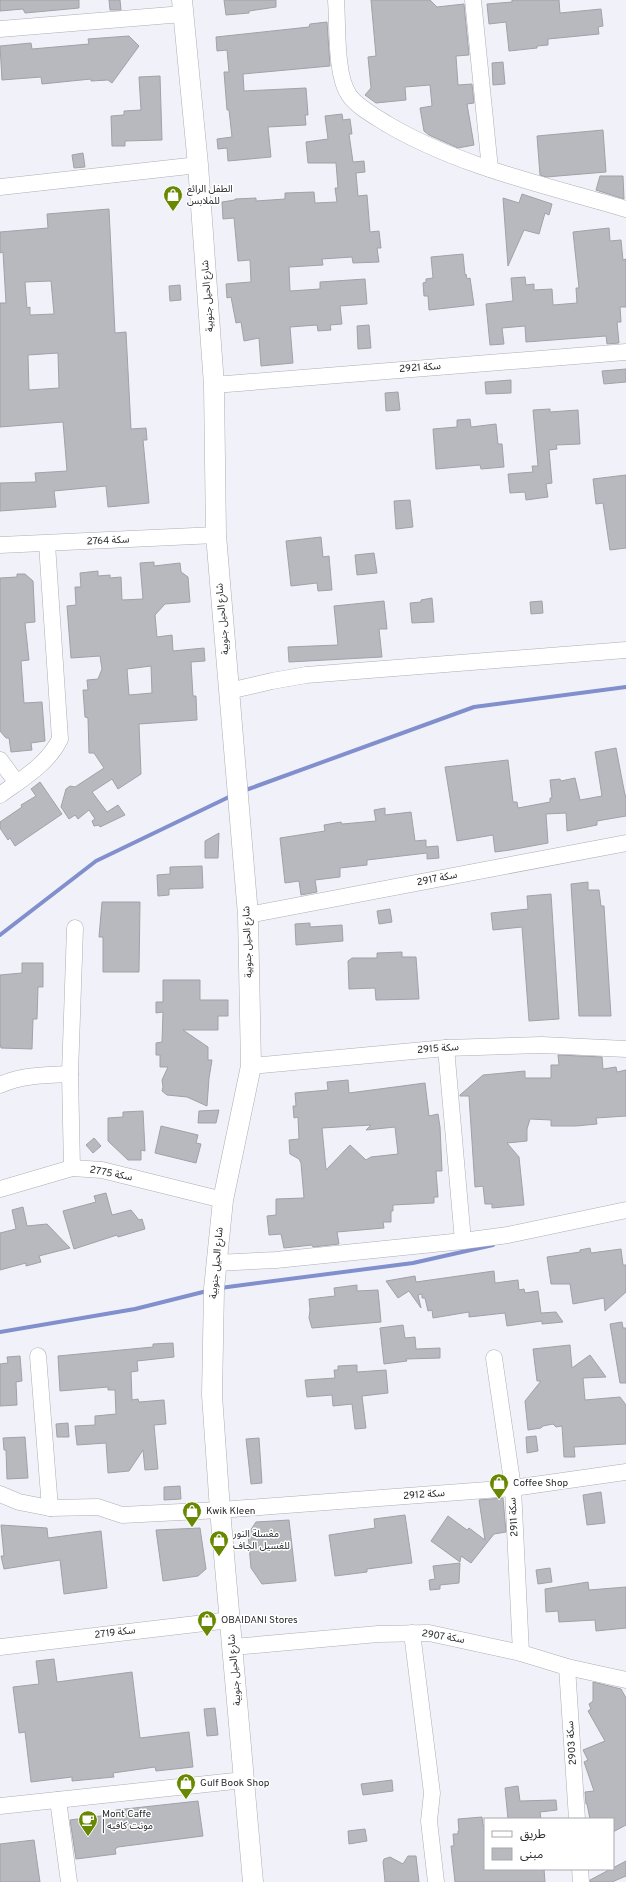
<svg xmlns="http://www.w3.org/2000/svg" width="626" height="1882" font-family="Overpass,'Noto Sans Arabic',sans-serif">
<style>
.lines{fill:none;stroke-linecap:round;stroke-linejoin:round}
.stream{stroke:#818fcd;stroke-width:4}
.building{fill:#b7b9bf;stroke:#a0a2a8;fill-rule:evenodd}
.minor-casing{stroke:#adaeb4;stroke-width:17}
.tertiary-casing{stroke:#adaeb4;stroke-width:21}
.minor{stroke:#fff;stroke-width:16}
.tertiary{stroke:#fff;stroke-width:20}
.labels{text-anchor:middle;dominant-baseline:central;stroke-width:3;stroke-linejoin:round;paint-order:stroke}
.poi-label{font-size:10px;fill:#28292b;stroke:#fff;text-anchor:start}
.street-label{font-size:10px;fill:#28292b;stroke:#fff}
</style>
<rect width="100%" height="100%" fill="#f1f2f9"/>
<g class="lines">
<!-- stream -->
<g class="stream">
<polyline points="243,791 474,707 626,687"/>
<polyline points="0,935 96,861 231,796"/>
<polyline points="220,1288 413,1263 493,1245"/>
<polyline points="0,1332 135,1309 207,1291"/>
</g>
</g>
<!-- building -->
<g class="building">
<polygon points="0,0 79,0 79,8 25,13 23,9 0,11"/>
<polygon points="109,0 120,0 121,10 110,10"/>
<polygon points="224,0 276,0 276,7 249,11 249,13 226,15"/>
<polygon points="371,0 430,0 437,7 464,4 469,55 456,56 458,85 472,84 474,103 467,104 474,145 458,148 429,135 424,131 420,108 432,106 430,85 405,87 406,100 376,103 365,95 371,88 368,57 376,56"/>
<polygon points="512,0 559,0 560,13 601,9 603,26 598,27 599,34 548,39 548,45 537,46 537,48 509,51 506,22 489,24 487,4 512,2"/>
<polygon points="327,22 330,66 243,74 244,91 306,88 308,115 305,115 306,125 268,127 271,157 228,161 227,148 218,149 217,139 232,137 229,110 227,110 224,72 229,72 227,50 217,51 216,37 309,27 310,24"/>
<polygon points="129,36 139,46 112,83 108,80 91,81 91,79 42,84 41,77 2,80 0,46 31,43 32,49 89,44 88,39"/>
<polygon points="503,62 505,84 493,85 492,63"/>
<polygon points="160,76 162,140 125,141 125,146 112,146 111,116 124,115 124,111 141,110 139,77"/>
<polygon points="342,114 343,120 350,119 352,134 349,134 353,162 364,161 365,172 356,173 358,196 367,195 370,232 379,231 381,248 377,248 379,262 353,263 352,257 322,259 323,265 289,267 290,291 320,289 320,282 365,279 367,304 340,306 342,324 330,325 331,330 318,331 317,325 290,327 293,363 261,366 259,338 244,341 241,322 236,323 231,297 227,298 226,284 251,282 250,260 238,261 234,218 223,219 222,202 235,200 235,199 256,198 256,201 285,199 285,193 314,192 315,203 337,202 335,188 338,188 336,163 308,163 306,142 328,139 325,116"/>
<polygon points="603,130 606,172 546,177 540,175 537,136"/>
<polygon points="83,153 85,167 74,168 72,155"/>
<polygon points="600,176 623,176 624,199 596,190"/>
<polygon points="522,194 552,204 549,215 545,213 539,234 524,230 508,266 503,198 519,203"/>
<path d="M109 209 115 333 126 332 131 429 146 428 147 440H143L149 503 108 507 106 486 54 491 56 507 0 511V483L36 482 35 473 67 471 63 422 0 427V303H6L3 252 0 253V232L48 228 47 214ZM51 281 54 314 30 315V307L27 308 25 282ZM58 353 59 388 29 390 28 355Z"/>
<polygon points="609,228 610,241 621,240 623,260 626,259 626,307 620,307 621,322 617,322 619,343 607,344 606,336 526,342 525,326 502,328 504,344 490,345 486,304 513,301 511,278 525,277 526,285 534,284 534,290 552,289 553,305 577,303 576,288 579,288 573,232"/>
<polygon points="463,254 465,275 466,274 467,279 470,278 474,305 429,310 428,296 424,296 423,283 426,282 426,279 433,278 431,257"/>
<polygon points="180,285 181,300 170,301 169,286"/>
<polygon points="369,325 371,348 358,349 357,326"/>
<polygon points="626,369 626,382 604,384 602,371"/>
<polygon points="511,380 511,393 486,394 485,382"/>
<polygon points="398,392 400,410 386,411 385,393"/>
<polygon points="550,409 550,412 578,410 580,444 556,445 557,449 549,450 552,483 546,484 548,497 526,500 525,492 510,493 508,474 533,472 532,466 538,466 533,410"/>
<polygon points="470,419 471,427 496,424 498,444 502,444 504,467 481,469 480,465 436,469 433,429 457,427 457,420"/>
<polygon points="626,475 626,548 610,550 603,503 596,504 593,479"/>
<polygon points="410,500 413,527 396,529 394,501"/>
<polygon points="321,537 323,557 329,556 332,590 318,591 317,583 291,586 286,541"/>
<polygon points="374,553 377,573 357,575 355,555"/>
<path d="M154 562V566L180 563 181 572 188 577 190 602 165 604 155 615 157 637 172 635 173 651 204 648 205 661 191 662 193 696H196L197 720 139 724 141 774 118 789 112 779 92 792 107 812 118 805 125 815 100 827 99 825 94 826 92 821 95 819 89 810 78 819 75 815 69 819 61 807 66 789 70 786 75 787 104 768 94 753H89L88 718 85 717 83 690H88L87 680 98 679 102 669 100 656 71 658 67 606 76 605 75 587H81L80 573 98 571V576L110 575V578L121 577 122 600 143 599 140 563ZM151 666 152 693 129 695 127 669Z"/>
<polygon points="17,574 25,574 33,581 35,622 25,623 29,660 21,661 24,703 42,702 45,741 31,743 32,750 11,752 9,738 6,738 0,731 0,578 17,577"/>
<polygon points="432,598 434,622 412,623 410,603 421,602 421,600"/>
<polygon points="384,601 387,629 379,629 382,657 289,662 288,647 338,645 334,606"/>
<polygon points="542,601 543,613 531,614 530,602"/>
<polygon points="616,748 625,795 626,795 626,816 597,821 597,825 567,831 566,813 546,814 548,843 510,850 495,852 493,835 457,841 445,767 508,760 513,802 517,802 518,808 550,802 550,798 552,798 550,780 560,779 561,781 575,778 580,800 602,796 595,752"/>
<polygon points="40,782 62,814 15,846 10,838 8,840 0,828 0,822 22,807 21,805 36,796 31,789"/>
<polygon points="385,808 385,815 411,812 415,841 426,840 426,847 438,846 439,858 427,859 427,853 367,860 367,865 340,868 340,877 315,880 317,892 301,895 299,881 285,883 280,838 325,831 324,825 341,822 342,824 376,821 374,810"/>
<polygon points="219,833 218,858 205,858 205,841"/>
<polygon points="202,866 203,888 169,889 169,895 158,896 157,875 170,874 170,867"/>
<polygon points="588,882 588,890 599,890 601,906 604,906 611,1016 579,1016 571,884"/>
<polygon points="551,894 559,1019 529,1021 522,927 493,930 491,913 528,909 527,896"/>
<polygon points="102,902 140,902 139,972 103,972 103,937 99,937"/>
<polygon points="390,909 392,922 379,924 377,911"/>
<polygon points="310,923 310,927 342,925 343,941 296,945 295,924"/>
<polygon points="402,952 402,957 416,957 419,999 376,1000 375,988 349,989 348,961 352,958 377,958 377,953"/>
<polygon points="22,963 43,963 43,987 38,987 37,1019 33,1019 32,1049 1,1048 0,1043 0,975 22,973"/>
<polygon points="163,980 200,980 200,1000 228,1000 228,1016 218,1016 218,1030 183,1030 208,1047 208,1060 212,1060 209,1078 207,1106 187,1097 167,1095 162,1091 163,1087 162,1080 168,1067 160,1067 160,1055 156,1055 156,1043 162,1042 163,1012 156,1013 156,1002 163,1002"/>
<polygon points="558,1055 602,1057 603,1069 616,1067 617,1072 626,1070 626,1116 596,1118 597,1124 576,1126 551,1126 551,1120 530,1119 527,1129 527,1141 507,1143 519,1157 524,1205 492,1208 492,1204 485,1204 483,1186 475,1187 469,1096 460,1096 460,1095 483,1075 525,1071 525,1078 551,1078 551,1065 559,1065"/>
<path d="M348 1080 349 1093 425 1083 429 1116 438 1114 440 1127 442 1171H436L438 1197H434V1203L393 1205V1211H391V1222H383L384 1228 337 1232 339 1244 313 1247 312 1245 284 1248 281 1234 269 1235 267 1216 276 1215V1199L304 1198 301 1163 299 1159 290 1154 289 1140 299 1139 298 1117 294 1118 293 1106H296L295 1093 328 1090 327 1082ZM371 1125 366 1130 395 1127 398 1154 371 1157 366 1160 350 1145 326 1170 322 1128Z"/>
<polygon points="219,1110 216,1123 198,1123 199,1111"/>
<polygon points="143,1111 145,1151 141,1150 141,1160 128,1160 108,1141 108,1118 123,1117 123,1112"/>
<polygon points="161,1126 198,1135 196,1143 201,1144 196,1163 155,1153"/>
<polygon points="94,1138 101,1146 93,1153 86,1145"/>
<polygon points="106,1193 112,1215 131,1210 139,1220 142,1219 145,1229 118,1237 117,1235 74,1249 63,1211 96,1202 94,1196"/>
<polygon points="23,1207 27,1226 47,1224 70,1248 39,1256 41,1262 26,1266 26,1263 0,1270 0,1233 16,1229 12,1210"/>
<polygon points="590,1248 591,1253 621,1249 623,1265 626,1265 626,1292 605,1311 604,1298 573,1304 570,1284 551,1284 547,1257 580,1252 580,1250"/>
<polygon points="494,1271 495,1283 518,1280 519,1290 524,1289 525,1293 538,1291 541,1313 556,1312 563,1322 542,1324 542,1321 507,1326 505,1313 469,1317 469,1312 433,1318 432,1310 428,1311 425,1298 422,1298 422,1294 418,1295 421,1308 409,1291 398,1298 386,1281 415,1276 416,1282"/>
<polygon points="357,1285 357,1291 378,1290 381,1322 312,1328 309,1318 310,1310 309,1299 335,1296 334,1288"/>
<polygon points="622,1322 623,1328 626,1328 626,1383 620,1383 610,1324"/>
<polygon points="403,1325 405,1338 415,1337 416,1349 440,1348 440,1358 406,1359 407,1361 384,1364 380,1328"/>
<polygon points="173,1343 174,1357 137,1361 138,1371 131,1372 132,1400 138,1399 139,1402 164,1400 166,1424 154,1425 158,1469 145,1470 143,1450 129,1471 108,1473 106,1443 77,1445 75,1426 95,1425 95,1416 116,1414 115,1390 108,1390 108,1387 60,1391 58,1356 153,1347 153,1344"/>
<polygon points="570,1345 572,1368 590,1355 606,1377 583,1378 585,1400 620,1397 626,1405 626,1444 574,1447 575,1457 564,1457 562,1426 556,1427 553,1424 543,1426 541,1428 528,1430 525,1401 541,1381 537,1381 533,1349"/>
<polygon points="20,1356 22,1381 16,1382 17,1405 0,1406 0,1364 8,1363 7,1357"/>
<polygon points="357,1365 357,1372 386,1370 388,1393 362,1396 366,1428 355,1429 352,1404 333,1406 332,1395 307,1397 305,1380 335,1378 334,1370 338,1370 338,1366"/>
<polygon points="68,1423 69,1437 57,1437 56,1424"/>
<polygon points="536,1436 538,1451 527,1453 526,1437"/>
<polygon points="25,1437 28,1478 7,1479 6,1450 4,1450 3,1438"/>
<polygon points="259,1438 262,1483 251,1484 246,1439"/>
<polygon points="180,1486 181,1499 164,1500 164,1487"/>
<polygon points="601,1492 605,1523 587,1525 583,1495"/>
<polygon points="503,1498 506,1532 494,1534 471,1563 461,1556 460,1562 431,1541 448,1516 467,1530 469,1528 485,1540 479,1500"/>
<polygon points="405,1515 412,1563 367,1569 367,1572 335,1576 329,1535 375,1528 374,1519"/>
<polygon points="289,1520 296,1581 262,1584 251,1568 248,1534 256,1522"/>
<polygon points="1,1525 47,1528 48,1538 101,1531 107,1588 64,1594 60,1560 4,1569 1,1556 4,1556"/>
<polygon points="200,1528 206,1569 198,1576 163,1581 156,1530"/>
<polygon points="460,1563 459,1583 440,1585 440,1589 430,1590 429,1580 435,1579 433,1566"/>
<polygon points="550,1568 552,1582 538,1584 536,1570"/>
<polygon points="588,1582 589,1590 626,1587 626,1628 596,1631 595,1620 559,1622 558,1611 546,1612 545,1589"/>
<polygon points="54,1659 57,1682 132,1672 140,1738 189,1732 193,1767 156,1771 155,1767 113,1773 114,1777 72,1781 72,1777 31,1782 25,1732 19,1733 13,1687 39,1684 36,1661"/>
<polygon points="593,1682 621,1689 626,1698 626,1825 613,1832 613,1819 590,1819 587,1804 586,1804 585,1792 594,1791 584,1762 588,1760 583,1750 605,1741 588,1711 591,1709 589,1704 593,1701"/>
<polygon points="215,1708 218,1735 207,1736 204,1709"/>
<polygon points="392,1780 393,1791 363,1795 361,1784"/>
<polygon points="518,1786 520,1801 556,1800 557,1810 540,1812 541,1819 508,1819 505,1788"/>
<polygon points="198,1801 203,1836 118,1847 115,1849 116,1854 76,1859 70,1820 116,1814 116,1810"/>
<polygon points="482,1817 483,1826 485,1825 485,1869 544,1869 545,1882 455,1882 451,1846 454,1846 453,1834 458,1834 458,1831 459,1831 458,1819"/>
<polygon points="365,1829 367,1841 349,1844 348,1831"/>
<polygon points="34,1840 40,1882 0,1882 0,1844"/>
<polygon points="408,1856 416,1856 419,1882 385,1882 383,1862 384,1859 390,1857 403,1864"/>
<polygon points="626,1861 626,1876 612,1882 590,1882 590,1880"/>
</g>
<g class="lines">
<!-- minor casing -->
<g class="minor-casing">
<g id="minor">
<path d="M336 0C338 25 335 75 349 95 356 106 376 117 387 124 460 167 545 185 626 209"/>
<polyline points="473,0 490,169"/>
<polyline points="0,29 183,14"/>
<polyline points="0,187 198,165"/>
<polyline points="214,385 626,352"/>
<polyline points="0,545 216,535"/>
<polyline points="229,691 272,681 306,675 626,650"/>
<polyline points="0,760 17,783"/>
<path d="M0 795C22 779 48 764 60 739L47 544"/>
<polyline points="248,915 626,843"/>
<polyline points="251,1066 446,1048 542,1045 626,1049"/>
<path d="M0 1085C22 1075 46 1075 70 1074"/>
<polyline points="72,1168 70,1074 75,928"/>
<polyline points="0,1189 72,1168 102,1170 223,1200"/>
<polyline points="463,1241 508,1235 626,1210"/>
<polyline points="216,1263 276,1260 463,1241 446,1048"/>
<polyline points="38,1356 50,1508"/>
<polyline points="494,1358 513,1488 521,1653"/>
<polyline points="0,1494 19,1502 50,1508 98,1507 122,1515 220,1510 513,1488 626,1472"/>
<polyline points="412,1633 432,1793 429,1821 436,1882"/>
<polyline points="0,1647 230,1620"/>
<polyline points="233,1647 378,1634 429,1633 521,1653 567,1667 626,1680"/>
<polyline points="567,1667 577,1819"/>
<polyline points="58,1800 69,1882"/>
<polyline points="0,1806 244,1780"/>
<polyline points="580,1869 581,1882"/>
</g>
</g>
<!-- tertiary casing -->
<g class="tertiary-casing">
<polyline id="tertiary" points="182,0 198,165 214,385 216,535 248,915 251,1066 223,1200 214,1289 212,1395 220,1510 253,1882"/>
</g>
<!-- minor -->
<use href="#minor" class="minor"/>
<!-- tertiary -->
<use href="#tertiary" class="tertiary"/>
</g>
<!-- icons -->
<defs>
<g id="shop-pin" transform="scale(1)"><path d="M0 17L-7.5 6A9.5 9.5 0 1 1 7.5 6Z" fill="#698802" stroke="#fff"/><path d="M-5-2.5h2.3a2.7 3.5 0 0 1 5.4 0H5L5.5 6h-11ZM-1.5-2.5h3a1.5 2.3 0 0 0-3 0Z" fill="#fff"/></g>
<g id="cafe-pin" transform="scale(1)"><path d="M0 17L-7.5 6A9.5 9.5 0 1 1 7.5 6Z" fill="#698802" stroke="#fff"/><path d="M-5.5-4.5H6V0H3Q3 3.5 0 3.5H-2.5Q-5.5 3.5-5.5 0ZM3-3.2v2h1.7v-2ZM-6 4.5H4V6H-6Z" fill="#fff"/></g>
</defs>
<g fill-rule="evenodd">
<use href="#shop-pin" x="173" y="195"/>
<use href="#shop-pin" x="499" y="1483"/>
<use href="#shop-pin" x="192" y="1511"/>
<use href="#shop-pin" x="219" y="1540"/>
<use href="#shop-pin" x="207" y="1620"/>
<use href="#shop-pin" x="186" y="1783"/>
<use href="#cafe-pin" x="88" y="1820"/>
</g>
<g class="labels">
<!-- poi labels -->
<g class="poi-label">
<text x="187" y="189">الطفل الرائع<tspan x="187" dy="12">للملابس</tspan></text>
<text x="513" y="1483">Coffee Shop</text>
<text x="206" y="1511">Kwik Kleen</text>
<text x="233" y="1534">مغسلة النور<tspan x="233" dy="12">للغسيل الجاف</tspan></text>
<text x="221" y="1620">OBAIDANI Stores</text>
<text x="200" y="1783">Gulf Book Shop</text>
<text x="102" y="1814">Mont Caffe<tspan x="102" dy="12">| مونت كافيه</tspan></text>
</g>
<!-- street labels -->
<g class="street-label">
<text transform="translate(208 296) rotate(-94)">شارع الحيل جنوبية</text>
<text transform="translate(420 368) rotate(-4)">سكة 2921</text>
<text transform="translate(108 541) rotate(-3)">سكة 2764</text>
<text transform="translate(223 619) rotate(-95)">شارع الحيل جنوبية</text>
<text transform="translate(437 879) rotate(-11)">سكة 2917</text>
<text transform="translate(248 942) rotate(-92)">شارع الحيل جنوبية</text>
<text transform="translate(438 1049) rotate(-4)">سكة 2915</text>
<text transform="translate(111 1174) rotate(11)">سكة 2775</text>
<text transform="translate(217 1263) rotate(-85)">شارع الحيل جنوبية</text>
<text transform="translate(424 1495) rotate(-4)">سكة 2912</text>
<text transform="translate(514 1517) rotate(-93)">سكة 2911</text>
<text transform="translate(115 1633) rotate(-7)">سكة 2719</text>
<text transform="translate(443 1637) rotate(9)">سكة 2907</text>
<text transform="translate(235 1670) rotate(-95)">شارع الحيل جنوبية</text>
<text transform="translate(572 1743) rotate(-94)">سكة 2903</text>
</g>
</g>
<!-- legend -->
<rect x="484" y="1818" width="130" height="52" fill="#ffffff" stroke="#a9a9aa"/>
<rect x="492" y="1831" width="20" height="6" fill="#ffffff" stroke="#a9a9aa"/>
<text x="520" y="1838" font-size="12" fill="#28292b">طريق</text>
<rect x="492" y="1848" width="20" height="12" fill="#b7b9bf" stroke="#a9a9aa"/>
<text x="520" y="1858" font-size="12" fill="#28292b">مبنى</text>
</svg>
